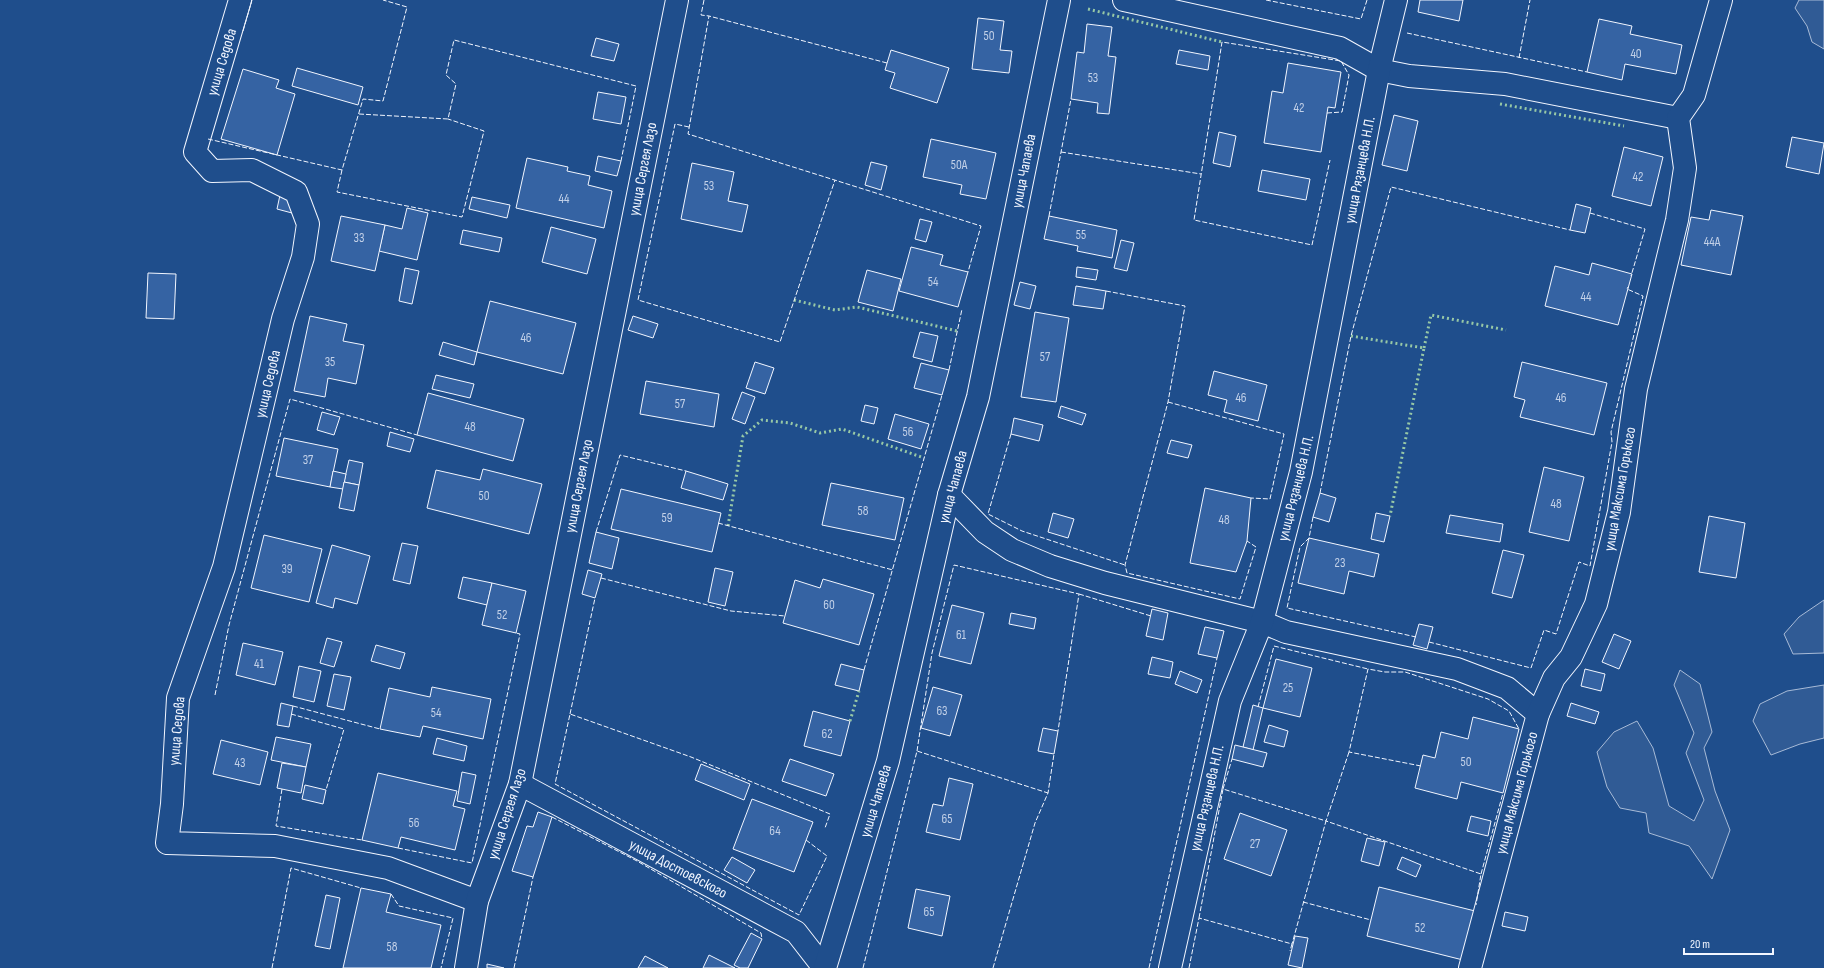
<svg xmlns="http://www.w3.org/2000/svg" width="1824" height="968" font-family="'Sofia Sans Condensed',sans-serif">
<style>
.green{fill:#305b95;stroke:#a8bbd7}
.building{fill:#3563a3;stroke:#f2f6ff}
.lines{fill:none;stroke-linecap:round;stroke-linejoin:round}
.street-casing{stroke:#f2f6ff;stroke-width:24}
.street{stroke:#1f4e8c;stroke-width:22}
.hedge{stroke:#97c8a6;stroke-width:3;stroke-dasharray:2 3;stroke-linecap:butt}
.fence{stroke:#f2f6ff;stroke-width:1;stroke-dasharray:5 2;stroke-linecap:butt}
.labels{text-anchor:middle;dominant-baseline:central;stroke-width:3;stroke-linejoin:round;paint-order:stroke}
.number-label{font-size:13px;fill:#c3d1e8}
.street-label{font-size:15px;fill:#f2f6ff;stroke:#1f4e8c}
</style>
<rect width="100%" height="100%" fill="#1f4e8c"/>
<!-- green -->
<g class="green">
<polygon points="1799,0 1824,0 1824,49 1812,42 1807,26 1795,8"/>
<polygon points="1824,600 1824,653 1793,654 1784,634 1799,617"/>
<polygon points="1680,670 1700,684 1712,732 1704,748 1715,791 1730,830 1712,879 1689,846 1649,833 1646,813 1620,808 1607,787 1597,752 1614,732 1637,721 1653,748 1669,806 1694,821 1704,800 1686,753 1694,733 1674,685"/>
<polygon points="1824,685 1824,738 1800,744 1771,755 1753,721 1760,704 1787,691"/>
</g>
<!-- building -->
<g class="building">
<polygon points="1420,0 1463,0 1459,21 1418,12"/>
<polygon points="978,18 1004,21 1000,50 1012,51 1009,73 972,69"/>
<polygon points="1599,19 1632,26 1630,34 1682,45 1676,74 1625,64 1622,80 1587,72"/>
<polygon points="1087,24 1112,27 1108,56 1116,57 1109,114 1097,113 1098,103 1071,99 1077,52 1084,53"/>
<polygon points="596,38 619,44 614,61 591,56"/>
<polygon points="891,50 949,68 937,103 890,88 895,73 885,70"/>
<polygon points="1179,50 1210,56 1208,70 1176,64"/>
<polygon points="1288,63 1341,72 1335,108 1328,107 1321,152 1264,143 1272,91 1283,93"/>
<polygon points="297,68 363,87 358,105 292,86"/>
<polygon points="243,69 279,80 276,88 295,94 277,155 221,139"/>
<polygon points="598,92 626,97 621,124 593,119"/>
<polygon points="1394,115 1418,121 1407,171 1382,165"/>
<polygon points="1219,132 1236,136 1230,167 1213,163"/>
<polygon points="1792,137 1824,143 1819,174 1786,167"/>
<polygon points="931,139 996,153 986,199 960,194 962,185 923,177"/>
<polygon points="1624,147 1663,157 1651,206 1612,196"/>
<polygon points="598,156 621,161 617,176 595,171"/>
<polygon points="527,158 568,167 567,171 590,176 588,185 612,191 604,228 516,208"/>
<polygon points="871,162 887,166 881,190 865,185"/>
<polygon points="692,163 734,172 728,201 748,205 742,232 681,219"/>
<polygon points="1262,170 1310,179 1306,200 1258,191"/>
<polygon points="280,195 295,198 292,213 277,209"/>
<polygon points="472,197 510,205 507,218 469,209"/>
<polygon points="1576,204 1591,208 1585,233 1570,230"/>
<polygon points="407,208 428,213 417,260 379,251 385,225 402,229"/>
<polygon points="1711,210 1743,216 1731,275 1681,265 1691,217 1709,220"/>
<polygon points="341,216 385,225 375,271 331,261"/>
<polygon points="1049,216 1117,230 1112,258 1077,251 1078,246 1044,239"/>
<polygon points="920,219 932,222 926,242 915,239"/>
<polygon points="551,227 596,239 587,274 542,262"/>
<polygon points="463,230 502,238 499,252 460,244"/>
<polygon points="1121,240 1134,243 1127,271 1114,268"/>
<polygon points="911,247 943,255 940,265 968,272 958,307 899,291"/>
<polygon points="1592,263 1632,274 1618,325 1545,306 1555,266 1589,275"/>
<polygon points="1077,267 1098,270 1096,280 1076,277"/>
<polygon points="405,268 419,271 412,304 399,301"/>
<polygon points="867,270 901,279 893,311 858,302"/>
<polygon points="148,273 176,274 174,319 146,318"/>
<polygon points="1020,282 1036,286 1030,309 1014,305"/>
<polygon points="1076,286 1106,291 1103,309 1073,305"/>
<polygon points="490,301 576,323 563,374 477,352"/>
<polygon points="1035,312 1069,318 1056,402 1021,397"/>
<polygon points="310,316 347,324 343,341 364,345 356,384 328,378 325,397 294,391"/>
<polygon points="633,316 658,324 653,338 628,330"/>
<polygon points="920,332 938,336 932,362 913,357"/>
<polygon points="443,342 477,352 474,365 439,355"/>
<polygon points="755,362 774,368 765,394 746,388"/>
<polygon points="1522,362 1607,383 1594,435 1520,417 1525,400 1514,397"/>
<polygon points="921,363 949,370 942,395 914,388"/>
<polygon points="1214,371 1267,385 1258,421 1224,412 1227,400 1208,395"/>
<polygon points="436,375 474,384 470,398 432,389"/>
<polygon points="646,381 719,394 714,427 640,414"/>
<polygon points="742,392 755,397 745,424 732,419"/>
<polygon points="428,393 524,419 513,461 417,435"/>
<polygon points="865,405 878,408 874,424 861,421"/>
<polygon points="1061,406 1086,414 1082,425 1058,417"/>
<polygon points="322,412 340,417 334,435 317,430"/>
<polygon points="895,414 929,424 921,449 888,439"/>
<polygon points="1014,418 1043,425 1039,441 1011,434"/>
<polygon points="390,432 414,439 410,452 387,446"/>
<polygon points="284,438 338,449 330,487 276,476"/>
<polygon points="1171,440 1192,445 1188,458 1167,453"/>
<polygon points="349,460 363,463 359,485 344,482"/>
<polygon points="1544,467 1584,477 1569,541 1529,532"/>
<polygon points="483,469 542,484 529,534 427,508 436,470 480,480"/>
<polygon points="333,471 346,474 343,489 330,487"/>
<polygon points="686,471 728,484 723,500 681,488"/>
<polygon points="344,482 359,485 354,511 339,508"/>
<polygon points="831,483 904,498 895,540 822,525"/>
<polygon points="1205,488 1251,498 1247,541 1236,572 1190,563"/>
<polygon points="621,489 721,513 712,552 611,529"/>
<polygon points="1320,493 1336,498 1329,522 1313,517"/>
<polygon points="1053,513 1074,519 1068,538 1048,532"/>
<polygon points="1376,513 1390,516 1384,542 1371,539"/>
<polygon points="1450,515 1503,524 1500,542 1446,533"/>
<polygon points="1709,516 1745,523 1736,578 1699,572"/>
<polygon points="596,532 619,538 612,569 589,563"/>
<polygon points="264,535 322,549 309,602 251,588"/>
<polygon points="1309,538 1379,554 1374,577 1349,571 1344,594 1298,583"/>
<polygon points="402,543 418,546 410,584 393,580"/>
<polygon points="332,545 370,556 357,604 335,598 333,608 316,603"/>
<polygon points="1503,550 1524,555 1512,598 1492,593"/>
<polygon points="715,568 733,572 725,606 708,602"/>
<polygon points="588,570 602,574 595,598 582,594"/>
<polygon points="463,577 492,583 487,605 458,598"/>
<polygon points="823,579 874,594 859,645 783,623 795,580 820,588"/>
<polygon points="492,583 526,591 516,633 482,625"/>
<polygon points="952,605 984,613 971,664 939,656"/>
<polygon points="1152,609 1168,613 1163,640 1146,636"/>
<polygon points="1011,613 1036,618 1034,629 1009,624"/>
<polygon points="1419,624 1433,627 1427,649 1413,645"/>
<polygon points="1205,627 1224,631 1217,658 1198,654"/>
<polygon points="1614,634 1631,641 1619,669 1602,662"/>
<polygon points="327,638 342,642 334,667 320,663"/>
<polygon points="243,643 283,652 275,685 236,675"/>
<polygon points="376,645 405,653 400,669 371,661"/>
<polygon points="1152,657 1173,662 1170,678 1148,674"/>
<polygon points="1276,659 1312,668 1300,717 1263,708"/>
<polygon points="841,664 864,670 859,691 835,685"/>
<polygon points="299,666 321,671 314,702 293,697"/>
<polygon points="1585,669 1605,674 1601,691 1581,686"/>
<polygon points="1180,671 1202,680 1197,693 1175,684"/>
<polygon points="334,674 351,677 344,710 327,706"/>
<polygon points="432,687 491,699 483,739 423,726 420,737 380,729 389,688 430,697"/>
<polygon points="933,687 962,695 950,736 921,728"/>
<polygon points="281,703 293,706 289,727 277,725"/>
<polygon points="1571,703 1599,712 1595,724 1567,716"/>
<polygon points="1253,705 1263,708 1253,750 1243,747"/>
<polygon points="813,711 850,721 841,756 804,746"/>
<polygon points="1473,717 1519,729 1503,793 1461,782 1457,799 1415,788 1423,755 1435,758 1441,732 1468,739"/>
<polygon points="1269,725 1288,731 1284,747 1264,742"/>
<polygon points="1043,728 1058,731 1054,754 1038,751"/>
<polygon points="276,737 311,744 306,767 271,760"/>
<polygon points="437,738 467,746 464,761 433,754"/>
<polygon points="221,740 268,752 260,785 213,774"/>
<polygon points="1235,745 1267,753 1263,767 1232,759"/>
<polygon points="790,759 834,774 826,796 782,781"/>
<polygon points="282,763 306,767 301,793 277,788"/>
<polygon points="701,764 750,784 744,800 695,780"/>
<polygon points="462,772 476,775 470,804 457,801"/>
<polygon points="378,773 457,791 453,806 465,809 455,850 401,837 398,848 362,840"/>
<polygon points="949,778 973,784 960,840 926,832 933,804 943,806"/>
<polygon points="305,785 326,790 323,804 302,799"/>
<polygon points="752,799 813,822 794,872 733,849"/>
<polygon points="538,812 552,817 533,877 512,871 527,826 533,827"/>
<polygon points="1240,813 1287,830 1271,876 1224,859"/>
<polygon points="1471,816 1491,821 1488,836 1467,831"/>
<polygon points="1367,838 1385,842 1379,866 1361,861"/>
<polygon points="732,857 755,870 747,883 724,870"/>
<polygon points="1402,857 1421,865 1416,877 1397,869"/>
<polygon points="1379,887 1475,911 1463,960 1367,936"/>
<polygon points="361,888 391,894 386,912 441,925 431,968 343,968"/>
<polygon points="916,889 950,896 942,936 908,928"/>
<polygon points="326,895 340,898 330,949 315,946"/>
<polygon points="1505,912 1528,917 1525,931 1502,926"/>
<polygon points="751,933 762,939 748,968 740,968 734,965"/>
<polygon points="1295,936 1308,938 1302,968 1288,965"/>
<polygon points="709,955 735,968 703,968"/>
<polygon points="645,956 668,968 638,968"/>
<polygon points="487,964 504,968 487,968"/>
</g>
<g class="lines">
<!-- street casing -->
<g class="street-casing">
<g id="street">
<polyline points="240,0 195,152 212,171 252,170 296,192 308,224 303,257 283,319 224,567 178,698 172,804 167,843 275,846 388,868 477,901"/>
<polyline points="1124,0 1340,48 1379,70 1409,76 1505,84 1678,118"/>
<polyline points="949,495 985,532 1012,550 1050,566 1105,583 1262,622 1286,632 1457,669 1507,688 1538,714"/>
<polyline points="520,784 796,932 824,968"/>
<polyline points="466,968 477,901 520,784 677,0"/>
<polyline points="825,968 888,761 949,495 978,397 1059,0"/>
<polyline points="1170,968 1230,701 1262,622 1301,472 1379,70 1396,0"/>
<polyline points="1470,968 1538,714 1554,678 1571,657 1596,604 1619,512 1636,389 1677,220 1685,168 1678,118 1694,95 1721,0"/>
</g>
</g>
<!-- street -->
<use href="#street" class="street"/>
<!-- hedge -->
<g class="hedge">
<polyline points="1088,9 1222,42"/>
<polyline points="1500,104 1624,126"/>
<polyline points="794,300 835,310 857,307 957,331"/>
<polyline points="1351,336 1424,348 1390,516"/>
<polyline points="1424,348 1431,315 1506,330"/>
<polyline points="728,526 743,436 762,420 790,423 820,433 842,429 924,458"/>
<polyline points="850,721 859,691"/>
</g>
<!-- fence -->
<g class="fence">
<polyline points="704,0 701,15 709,16"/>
<polyline points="1266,0 1361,19 1367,0"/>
<polyline points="243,31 252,0"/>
<polyline points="1407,33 1587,72"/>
<polyline points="1519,58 1530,0"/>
<polyline points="887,63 709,16 688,134 981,226 968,272"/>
<polyline points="1327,113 1342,112 1349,75 1341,61 1222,42 1194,220 1312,245 1330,160"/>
<polyline points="359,114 448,119 456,84 446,75 454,40 636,86 621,161"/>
<polyline points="689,127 675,124 638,300 780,342 835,180"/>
<polyline points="208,139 342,170 363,99 383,101 407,7 383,0"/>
<polyline points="1061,152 1201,174"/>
<polyline points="342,170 337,192 462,217 484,131 448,119"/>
<polyline points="1590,213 1645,229 1631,276"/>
<polyline points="1049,216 1071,99"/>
<polyline points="1106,291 1185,306 1168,402 1125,565 1127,573 1240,599 1256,547 1247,541"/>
<polyline points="949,370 962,309"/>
<polyline points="1168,402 1284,434 1270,499 1251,498"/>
<polyline points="1011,434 988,514 1022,531 1125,565"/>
<polyline points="1320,493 1351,336 1391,187 1570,230"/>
<polyline points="1313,517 1309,538 1300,547 1287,608 1416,637"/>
<polyline points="718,523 893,570"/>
<polyline points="596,532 620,455 686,471"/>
<polyline points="601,578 731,611 785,616"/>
<polyline points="1079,594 1151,616"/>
<polyline points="1429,642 1531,668 1544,630 1556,634 1579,562 1590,566 1612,442 1611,432 1643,296 1627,289 1628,287"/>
<polyline points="864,670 942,395"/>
<polyline points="215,695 229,625 290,399 417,435"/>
<polyline points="293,706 380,729"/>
<polyline points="1258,707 1274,646 1368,669"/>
<polyline points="291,714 344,729 326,790"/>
<polyline points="570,714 595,598"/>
<polyline points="917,751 932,653 954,565 1079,594 1058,731"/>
<polyline points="1349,752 1326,821 1481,874 1476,905"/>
<polyline points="1421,766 1349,752 1368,669 1385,672 1405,672 1488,699 1509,711 1519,729"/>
<polyline points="282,789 276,826 362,840"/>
<polyline points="1223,789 1232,759"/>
<polyline points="552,817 637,861 761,933 762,939"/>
<polyline points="806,840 827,856 799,915 555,784 570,714 691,757 830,814 825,828"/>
<polyline points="398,848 472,863 520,634 516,633"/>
<polyline points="1481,874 1503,793"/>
<polyline points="391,894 399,906 453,918 441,968"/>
<polyline points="1303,902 1371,920"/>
<polyline points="1199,918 1223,789 1326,821 1292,944"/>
<polyline points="272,968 291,868 361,888"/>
<polyline points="514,968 533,877"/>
<polyline points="863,968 917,751 1048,793"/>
<polyline points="993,968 1035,823 1048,793 1054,754"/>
<polyline points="1149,968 1217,658"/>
<polyline points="1189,968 1199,918 1292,944 1290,951"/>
</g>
</g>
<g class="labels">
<!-- number labels -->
<g class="number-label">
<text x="989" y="36">50</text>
<text x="1636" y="54">40</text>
<text x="1093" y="78">53</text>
<text x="1299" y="108">42</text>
<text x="959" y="165">50А</text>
<text x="1638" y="177">42</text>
<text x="709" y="186">53</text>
<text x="564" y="199">44</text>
<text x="1081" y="235">55</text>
<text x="359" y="238">33</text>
<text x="1712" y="242">44А</text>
<text x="933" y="282">54</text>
<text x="1586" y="297">44</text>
<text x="526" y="338">46</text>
<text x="1045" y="357">57</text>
<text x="330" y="362">35</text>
<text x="1241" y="398">46</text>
<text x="1561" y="398">46</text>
<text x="680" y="404">57</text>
<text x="470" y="427">48</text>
<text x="908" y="432">56</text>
<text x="308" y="460">37</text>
<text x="484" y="496">50</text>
<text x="1556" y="504">48</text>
<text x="863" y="511">58</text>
<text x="667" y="518">59</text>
<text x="1224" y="520">48</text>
<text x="1340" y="563">23</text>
<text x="287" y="569">39</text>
<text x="829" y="605">60</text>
<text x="502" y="615">52</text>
<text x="961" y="635">61</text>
<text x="259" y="664">41</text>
<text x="1288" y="688">25</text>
<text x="942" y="711">63</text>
<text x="436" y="713">54</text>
<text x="827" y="734">62</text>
<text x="1466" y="762">50</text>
<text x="240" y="763">43</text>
<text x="947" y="819">65</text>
<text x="414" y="823">56</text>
<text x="775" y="831">64</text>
<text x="1255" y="844">27</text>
<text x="929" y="912">65</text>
<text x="1420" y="928">52</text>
<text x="392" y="947">58</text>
</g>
<!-- street labels -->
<g class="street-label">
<text transform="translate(222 62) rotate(-73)">улица Седова</text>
<text transform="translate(643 169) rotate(-79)">улица Сергея Лазо</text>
<text transform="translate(1360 170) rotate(-79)">улица Рязанцева Н.П.</text>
<text transform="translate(1024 171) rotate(-79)">улица Чапаева</text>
<text transform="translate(268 384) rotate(-77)">улица Седова</text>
<text transform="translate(579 486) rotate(-79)">улица Сергея Лазо</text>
<text transform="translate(953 487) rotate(-75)">улица Чапаева</text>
<text transform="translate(1296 488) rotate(-76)">улица Рязанцева Н.П.</text>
<text transform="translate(1620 489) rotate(-80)">улица Максима Горького</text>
<text transform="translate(177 731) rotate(-85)">улица Седова</text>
<text transform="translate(1517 793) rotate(-75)">улица Максима Горького</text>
<text transform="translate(1207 798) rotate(-77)">улица Рязанцева Н.П.</text>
<text transform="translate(876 801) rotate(-73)">улица Чапаева</text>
<text transform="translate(507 814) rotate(-72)">улица Сергея Лазо</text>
<text transform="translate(678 869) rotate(28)">улица Достоевского</text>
</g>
</g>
<!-- scale -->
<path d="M1684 948v6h89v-6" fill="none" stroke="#f2f6ff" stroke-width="2"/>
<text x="1690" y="948" font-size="12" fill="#f2f6ff" stroke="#1f4e8c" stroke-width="3" paint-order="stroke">20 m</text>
</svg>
